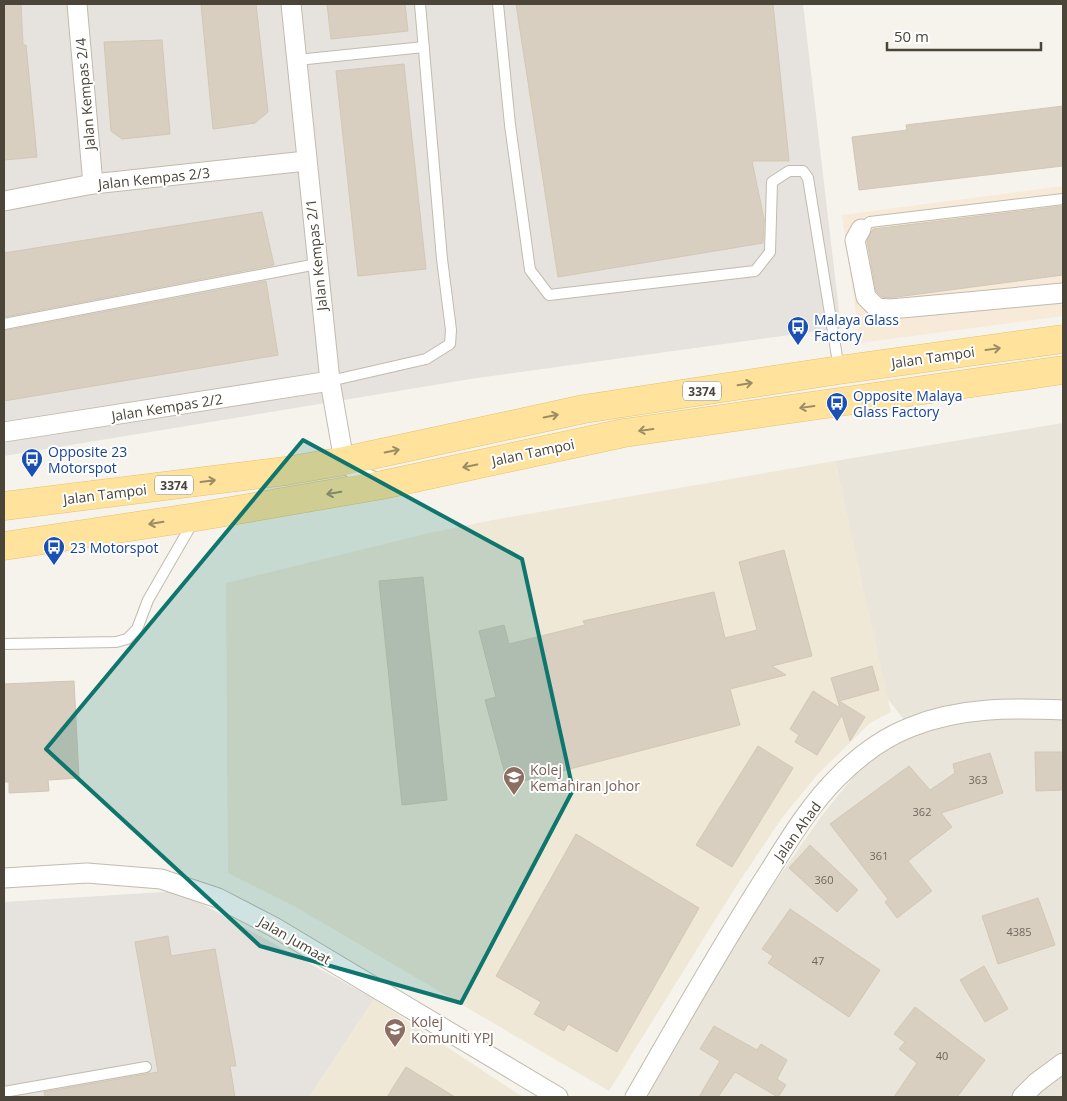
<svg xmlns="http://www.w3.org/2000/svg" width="1067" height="1101" font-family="'Open Sans',sans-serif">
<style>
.residential{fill:#eae5da}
.commercial{fill:#f7ead8}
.industrial{fill:#e6e2dd}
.education{fill:#efe8d6}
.building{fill:#d8cfc1;stroke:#d3c7b4}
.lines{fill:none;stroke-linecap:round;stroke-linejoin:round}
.service-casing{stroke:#c2bbae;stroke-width:12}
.minor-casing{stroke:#c2bbae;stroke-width:21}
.primary-casing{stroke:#e6c16a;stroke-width:29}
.service{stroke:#fff;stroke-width:10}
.minor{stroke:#fff;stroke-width:19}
.primary{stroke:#ffe39c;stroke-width:28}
.oneway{stroke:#9c8c66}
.marked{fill:#0f766e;fill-opacity:0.2;stroke:#0f766e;stroke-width:4;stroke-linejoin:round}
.labels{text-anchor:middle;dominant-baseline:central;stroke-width:4;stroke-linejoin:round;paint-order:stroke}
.number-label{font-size:11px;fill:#6e675b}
.shield{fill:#fff;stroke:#817c74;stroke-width:1}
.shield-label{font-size:12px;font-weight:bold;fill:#4b4439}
.street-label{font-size:14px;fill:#4b4439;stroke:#fff}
.transit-label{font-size:14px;fill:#164399;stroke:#fff;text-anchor:start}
.education-label{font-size:14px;fill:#785e54;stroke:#fff;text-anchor:start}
</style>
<rect width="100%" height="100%" fill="#f6f3ec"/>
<!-- residential -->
<polygon class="residential" points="1063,423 1063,1097 624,1097 823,814 867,760 916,735 887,698 835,461"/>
<!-- commercial -->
<polygon class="commercial" points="1063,186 1063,316 860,343 842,215"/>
<!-- industrial -->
<g class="industrial">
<polygon points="4,4 803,4 841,328 477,378 4,456"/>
<polygon points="179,891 374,999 309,1097 4,1097 4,902"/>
</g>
<!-- education -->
<g class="education">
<polygon points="835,461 891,712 870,723 818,774 781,819 735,888 609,1091 294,906 228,873 226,583 429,533 493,520"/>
<polygon points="374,999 523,1097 309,1097"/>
</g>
<!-- building -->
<g class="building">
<polygon points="4,4 21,4 23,45 26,45 37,157 4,160"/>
<polygon points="201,4 256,4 268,112 255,123 213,129"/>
<polygon points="327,4 405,4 408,31 331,39"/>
<polygon points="516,4 773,4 789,161 752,161 764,219 763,243 558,277"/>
<polygon points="162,40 170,134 122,139 111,131 104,42"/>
<polygon points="404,64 426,269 358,276 336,71"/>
<polygon points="1063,106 1063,166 859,190 852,137 907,130 906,125"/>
<polygon points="1063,206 1063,275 889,298 882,297 876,291 867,241 873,229"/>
<polygon points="262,212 274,265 4,317 4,253"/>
<polygon points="266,281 278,355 4,401 4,331"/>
<polygon points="784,550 812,656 772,666 786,675 730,689 740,725 508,785 485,700 496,697 479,631 504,625 509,644 585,625 583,621 714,592 725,638 757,630 739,562"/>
<polygon points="423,577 447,800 402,805 379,581"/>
<polygon points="872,666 879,690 839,701 865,717 850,741 842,715 817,755 795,742 799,735 790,729 813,691 840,708 831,678"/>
<polygon points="74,681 79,778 48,780 49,791 9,793 9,782 4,782 4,684"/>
<polygon points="758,746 793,768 732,867 696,845"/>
<polygon points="1035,752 1063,752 1063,790 1036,791"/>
<polygon points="990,753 1003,793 941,813 952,827 908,861 932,891 897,918 885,902 888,899 830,824 909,766 930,790 955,773 953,764"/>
<polygon points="576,834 699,908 617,1052 568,1024 564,1031 534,1014 541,1002 496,976"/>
<polygon points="810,845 858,890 837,912 789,868"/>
<polygon points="1038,898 1055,945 998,964 982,916"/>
<polygon points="790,909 880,970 849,1017 768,963 773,956 762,949"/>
<polygon points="168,936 171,956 215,949 236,1066 230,1066 235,1097 45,1097 44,1092 158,1072 135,942"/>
<polygon points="984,966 1008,1009 985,1022 960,980"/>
<polygon points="915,1007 985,1060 957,1097 894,1097 917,1063 899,1049 905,1042 894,1034"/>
<polygon points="714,1026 757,1050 761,1044 787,1060 777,1079 786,1085 778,1097 735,1072 718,1097 699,1097 720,1061 700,1049"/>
<polygon points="406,1067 455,1097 387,1097"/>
</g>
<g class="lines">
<!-- service casing -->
<g class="service-casing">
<g id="service">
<polyline points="498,4 510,125 530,270 549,295 755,271 770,252 772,182 789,171 803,171 808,178 839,369"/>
<polyline points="297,60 424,47"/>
<polyline points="861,229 870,222 1063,199"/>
<polyline points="4,324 317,264"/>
<polyline points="330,381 426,359 450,344 451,330 442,259 420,4"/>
<polyline points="4,644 116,642 127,639 137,629 148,600 193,522"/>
<polyline points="4,1092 146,1067"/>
</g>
</g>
<!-- minor casing -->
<g class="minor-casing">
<g id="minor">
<polyline points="77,4 93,184"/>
<polyline points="291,4 330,381 344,461 361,476 382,485"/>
<polyline points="4,201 93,184 306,161"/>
<polyline points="861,229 855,240 866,297 877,308 891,309 1063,293"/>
<polyline points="4,432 330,381"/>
<polyline points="4,878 87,873 161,879 218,898 274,927 558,1097"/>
<path d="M635 1097C679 1021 722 944 770 870 790 838 812 802 839 776 859 756 885 737 911 727 960 707 1011 708 1063 710"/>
<polyline points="1022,1097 1036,1083 1063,1063"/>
</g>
</g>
<!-- primary casing -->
<g class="primary-casing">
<g id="primary">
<polyline points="4,506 286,471 344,461 584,409 839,370 1063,339"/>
<polyline points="4,546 196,517 382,485 624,433 1063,370"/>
</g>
</g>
<!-- service -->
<use href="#service" class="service"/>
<!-- minor -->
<use href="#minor" class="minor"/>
<!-- primary -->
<use href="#primary" class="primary"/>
</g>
<!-- one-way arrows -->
<defs><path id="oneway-shaft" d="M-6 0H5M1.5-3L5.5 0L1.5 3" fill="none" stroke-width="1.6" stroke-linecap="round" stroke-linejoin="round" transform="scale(1.25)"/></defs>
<g class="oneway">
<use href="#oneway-shaft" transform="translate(993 349) rotate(-8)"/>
<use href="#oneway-shaft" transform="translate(745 384) rotate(-9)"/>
<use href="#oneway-shaft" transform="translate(807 407) rotate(172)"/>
<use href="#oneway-shaft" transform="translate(551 416) rotate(-12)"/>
<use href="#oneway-shaft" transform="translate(646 430) rotate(172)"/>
<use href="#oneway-shaft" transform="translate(392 451) rotate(-12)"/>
<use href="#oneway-shaft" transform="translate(470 466) rotate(168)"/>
<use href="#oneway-shaft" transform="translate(208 481) rotate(-7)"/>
<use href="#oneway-shaft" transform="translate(334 493) rotate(170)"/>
<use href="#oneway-shaft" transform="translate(156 523) rotate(171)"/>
</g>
<!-- marked area -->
<path class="marked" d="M303 440 522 559 573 790 461 1003 260 946 46 749Z"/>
<!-- icons -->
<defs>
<g id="bus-pin" transform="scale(1.125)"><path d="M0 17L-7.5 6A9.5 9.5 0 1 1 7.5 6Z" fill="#1a4fb4" stroke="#fff"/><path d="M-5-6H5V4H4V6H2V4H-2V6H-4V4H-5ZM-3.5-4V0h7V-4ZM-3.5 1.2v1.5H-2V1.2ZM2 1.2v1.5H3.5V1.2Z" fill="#fff"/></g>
<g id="university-pin" transform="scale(1.125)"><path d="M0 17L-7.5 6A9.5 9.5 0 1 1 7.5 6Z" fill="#8d6e63" stroke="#fff"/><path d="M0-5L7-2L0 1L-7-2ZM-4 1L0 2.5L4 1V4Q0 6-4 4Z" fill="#fff"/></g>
</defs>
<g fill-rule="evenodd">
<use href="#bus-pin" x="798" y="327"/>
<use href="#bus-pin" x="837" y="403"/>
<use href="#bus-pin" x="32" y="459"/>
<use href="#bus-pin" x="54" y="547"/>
<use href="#university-pin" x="514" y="777"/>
<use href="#university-pin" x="395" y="1029"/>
</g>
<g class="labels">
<!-- number labels -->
<g class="number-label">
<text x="978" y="779">363</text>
<text x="922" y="811">362</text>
<text x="879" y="855">361</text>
<text x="824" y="879">360</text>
<text x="1019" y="931">4385</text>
<text x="818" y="960">47</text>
<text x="942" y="1055">40</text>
</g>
<!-- shield labels -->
<g class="shield">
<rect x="683" y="381.5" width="38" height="19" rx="4"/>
<rect x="155" y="475.5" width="38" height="19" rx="4"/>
</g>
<g class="shield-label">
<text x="702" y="391">3374</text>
<text x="174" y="485">3374</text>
</g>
<!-- street labels -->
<g class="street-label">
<text transform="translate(85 94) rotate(-95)">Jalan Kempas 2/4</text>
<text transform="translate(154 178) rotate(-6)">Jalan Kempas 2/3</text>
<text transform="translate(316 255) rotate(-96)">Jalan Kempas 2/1</text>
<text transform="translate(933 357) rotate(-8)">Jalan Tampoi</text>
<text transform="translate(167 407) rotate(-9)">Jalan Kempas 2/2</text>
<text transform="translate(533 452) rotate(-12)">Jalan Tampoi</text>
<text transform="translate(105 494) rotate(-7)">Jalan Tampoi</text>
<text transform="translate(797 831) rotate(-54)">Jalan Ahad</text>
<text transform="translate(295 940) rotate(30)">Jalan Jumaat</text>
</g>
<!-- transit labels -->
<g class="transit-label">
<text x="814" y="319">Malaya Glass<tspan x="814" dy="16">Factory</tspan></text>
<text x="853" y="395">Opposite Malaya<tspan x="853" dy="16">Glass Factory</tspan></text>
<text x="48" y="451">Opposite 23<tspan x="48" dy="16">Motorspot</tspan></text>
<text x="70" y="547">23 Motorspot</text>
</g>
<!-- education labels -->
<g class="education-label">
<text x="530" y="769">Kolej<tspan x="530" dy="16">Kemahiran Johor</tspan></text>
<text x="411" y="1021">Kolej<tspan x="411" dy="16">Komuniti YPJ</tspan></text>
</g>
</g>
<!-- border -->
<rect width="1067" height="1101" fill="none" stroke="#4b4439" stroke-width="10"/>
<!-- scale -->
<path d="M887 42v8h154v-8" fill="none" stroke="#4b4439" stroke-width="2.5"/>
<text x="894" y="42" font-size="15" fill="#4b4439" stroke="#ffffff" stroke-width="4" paint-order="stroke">50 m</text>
</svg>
